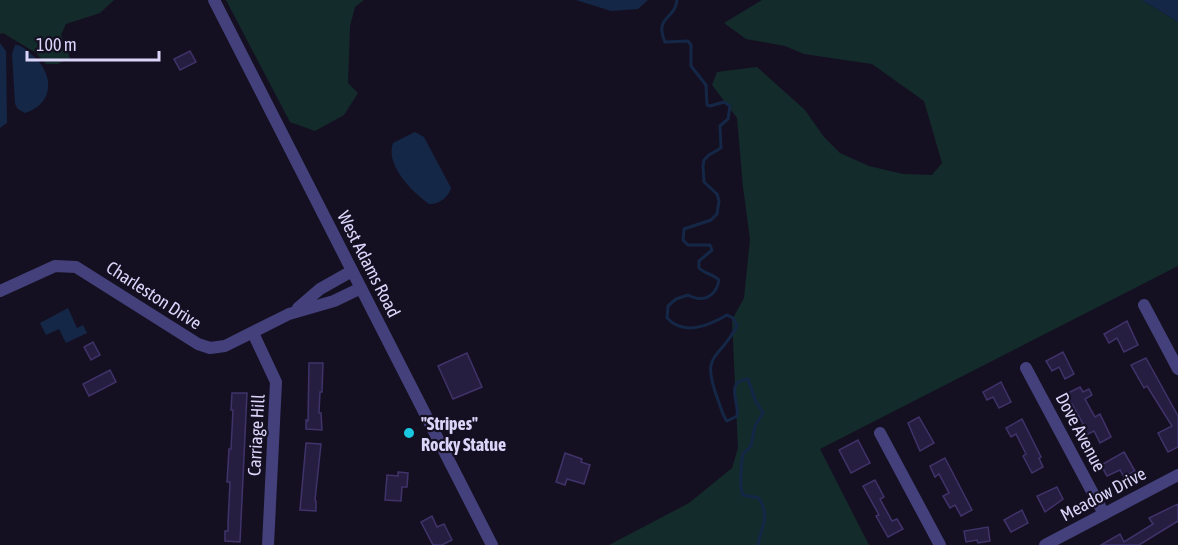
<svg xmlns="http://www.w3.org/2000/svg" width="1178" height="545" font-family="'Asap Condensed',sans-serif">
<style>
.green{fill:#142b2b}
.water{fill:#152746}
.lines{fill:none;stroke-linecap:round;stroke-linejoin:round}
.stream{stroke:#152746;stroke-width:3}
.building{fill:#261e40;stroke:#3f336a;stroke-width:1.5}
.minor{stroke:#44407b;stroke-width:12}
.poi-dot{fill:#1ac8e2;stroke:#141021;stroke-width:2}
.labels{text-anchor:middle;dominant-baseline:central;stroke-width:4.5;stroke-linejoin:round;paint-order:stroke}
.street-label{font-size:18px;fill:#dbd5fa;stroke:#141021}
.poi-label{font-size:18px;font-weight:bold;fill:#dbd5fa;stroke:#141021;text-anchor:start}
</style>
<rect width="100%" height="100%" fill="#141021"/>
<!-- green -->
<g class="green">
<polygon points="0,0 114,0 100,13 66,24 61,35 70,58 58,64 46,64 36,53 3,33 0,34"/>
<polygon points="226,0 364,0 355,7 350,26 348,83 358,93 344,115 315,131 290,122"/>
<polygon points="762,0 1142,0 1178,22 1178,266 820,449 869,545 609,545 689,503 732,468 738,448 732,320 744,298 750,239 743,187 737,118 712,85 717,72 757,67 805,110 824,137 840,153 869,166 903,174 932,175 942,163 924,101 872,64 804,54 785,46 746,39 724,23"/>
</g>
<!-- water -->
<g class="water">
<polygon points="576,0 648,0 638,9 611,11"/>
<polygon points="1142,0 1178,0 1178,22"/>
<polygon points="0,43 6,51 7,123 0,128"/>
<path d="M15 45C22 45 26 50 31 54 54 72 56 103 25 113L18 109 15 104 12 54Z"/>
<path d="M415 132 424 137 451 188C449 197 438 205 429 204 412 192 385 165 393 143Z"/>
<polygon points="68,308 77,328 83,325 87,333 66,343 59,329 46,335 40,323"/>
</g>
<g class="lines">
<!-- stream -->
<path class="stream" d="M677 0C675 20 654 16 665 42L688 41 691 45V66L706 85 707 105 710 106 724 102 730 106 728 119 720 126 721 148 709 155 704 160 703 166 704 182 717 194 719 201 717 214 711 220 684 229 683 240 688 245H710L712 250 699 261V268C705 274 713 274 719 280 716 297 703 303 688 295L676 299 668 306 667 318C684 336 708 326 727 315L733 318 737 326C718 362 700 352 718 400 721 407 722 415 727 421L737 416C740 403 724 381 748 379L749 382 756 402 763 413 755 426 751 446 743 454C741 464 739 487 743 495L759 498C771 519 761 525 758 545"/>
</g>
<!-- building -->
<g class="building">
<polygon points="190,51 196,62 180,70 174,59"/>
<polygon points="1127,321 1138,345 1124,352 1117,338 1109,343 1104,334"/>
<polygon points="93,342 100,355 91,360 84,347"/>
<polygon points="1063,352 1074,374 1065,379 1059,367 1052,371 1046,361"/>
<polygon points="467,353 482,387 453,399 438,366"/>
<polygon points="1146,358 1178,416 1178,447 1168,452 1158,433 1172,426 1147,386 1144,388 1131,365"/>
<polygon points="309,363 323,363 322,392 320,392 319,413 321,413 322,430 306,429 306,420 308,421"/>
<polygon points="110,370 116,382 89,396 83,384"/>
<polygon points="1001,382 1011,402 999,408 993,397 987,400 983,392"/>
<polygon points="1080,387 1083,392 1089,389 1092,395 1085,399 1095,417 1100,414 1111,437 1100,443 1094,431 1086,435 1081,426 1083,424 1072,404 1069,405 1064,395"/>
<polygon points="232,393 247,393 240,542 225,541 225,531 228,531 228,523 230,482 227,482 229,449 231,449 233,410 231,410"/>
<polygon points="919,417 934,443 920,451 908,423"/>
<polygon points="1022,419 1041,457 1039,458 1043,467 1032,473 1023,456 1026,454 1016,434 1011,437 1006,428"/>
<polygon points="858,440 870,463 851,473 839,450"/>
<polygon points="306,443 321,444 315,500 316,501 316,511 300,510"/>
<polygon points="1124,452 1135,471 1124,477 1120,470 1107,476 1101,465"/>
<polygon points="565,453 582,459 581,462 590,465 584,484 567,479 565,485 556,482"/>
<polygon points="945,458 972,510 961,516 955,505 950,508 943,496 949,493 939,474 935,477 930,466"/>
<polygon points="398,472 408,473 407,487 402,487 401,501 385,500 387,475 398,476"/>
<polygon points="875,480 884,497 880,499 892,521 897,519 903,529 888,537 876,516 879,515 863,486"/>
<polygon points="1057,487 1063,499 1045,512 1037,496"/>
<polygon points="1178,504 1178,521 1139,545 1101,545 1120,534 1124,542 1153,524 1149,518"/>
<polygon points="1022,510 1028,523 1011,532 1004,520"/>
<polygon points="432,516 437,527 444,524 452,540 442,545 433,545 421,522"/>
<polygon points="988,527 990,541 978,543 977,540 966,542 964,531"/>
</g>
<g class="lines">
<!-- minor -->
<g class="minor">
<polyline points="214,0 492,545"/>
<polyline points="0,291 55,266 76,267 198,344 210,348 225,346 289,314 334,301 361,288"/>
<polyline points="1144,305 1178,369"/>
<polyline points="298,308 320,289 352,271"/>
<polyline points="253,333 276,382 268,545"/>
<polyline points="1026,368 1104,514"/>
<polyline points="880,433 940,545"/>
<polyline points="1045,545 1178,475"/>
</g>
</g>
<!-- markers -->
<circle class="poi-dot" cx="409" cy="433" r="6"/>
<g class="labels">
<!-- street labels -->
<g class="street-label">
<text transform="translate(369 264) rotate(63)">West Adams Road</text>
<text transform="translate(154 295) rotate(33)">Charleston Drive</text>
<text transform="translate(1081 432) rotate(62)">Dove Avenue</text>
<text transform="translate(256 435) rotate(-87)">Carriage Hill</text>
<text transform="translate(1103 494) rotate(-28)">Meadow Drive</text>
</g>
<!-- poi labels -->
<g class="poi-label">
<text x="421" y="423">"Stripes"<tspan x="421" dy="21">Rocky Statue</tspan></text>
</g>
</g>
<!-- scale -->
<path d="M27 51v9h132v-9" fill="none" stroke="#dbd5fa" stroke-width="3"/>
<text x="36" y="51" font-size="18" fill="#dbd5fa" stroke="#141021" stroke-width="4.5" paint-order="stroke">100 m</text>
</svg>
